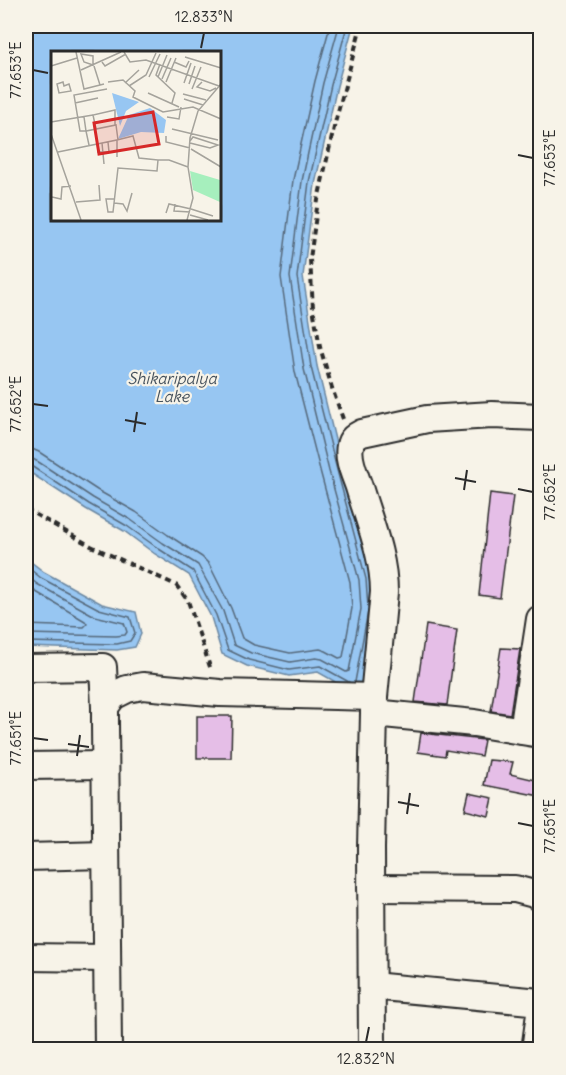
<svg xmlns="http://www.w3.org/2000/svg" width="566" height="1075" font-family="Delius,sans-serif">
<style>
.water{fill:#97c6f2;stroke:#6c88a2;stroke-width:1.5;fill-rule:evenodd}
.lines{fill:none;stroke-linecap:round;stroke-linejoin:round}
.shore{stroke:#56697b;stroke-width:1.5}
.building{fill:#e5bee7;stroke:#2b2b2b;stroke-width:1.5}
.minor-casing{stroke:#2b2b2b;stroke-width:30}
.path{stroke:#2b2b2b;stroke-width:4;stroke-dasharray:6 4.5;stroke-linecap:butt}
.minor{stroke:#f7f3e8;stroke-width:26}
.ticks{fill:none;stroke:#2b2b2b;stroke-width:2}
.labels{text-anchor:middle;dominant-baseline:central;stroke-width:4.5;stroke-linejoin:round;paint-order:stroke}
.water-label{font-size:16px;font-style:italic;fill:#46525d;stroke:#f7f3e8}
.inset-road{fill:none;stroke:#a5a39c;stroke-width:1.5}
.view{fill:#d62828;fill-opacity:0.15;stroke:#d62828;stroke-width:3}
.inset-edge{fill:none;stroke:#2b2b2b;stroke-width:3}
.neatline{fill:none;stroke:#2b2b2b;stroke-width:2}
.ticks-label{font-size:15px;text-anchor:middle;fill:#2b2b2b}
</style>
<rect width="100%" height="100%" fill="#f7f3e8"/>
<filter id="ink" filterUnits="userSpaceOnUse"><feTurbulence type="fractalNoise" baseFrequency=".0167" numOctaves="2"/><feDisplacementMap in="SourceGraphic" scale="12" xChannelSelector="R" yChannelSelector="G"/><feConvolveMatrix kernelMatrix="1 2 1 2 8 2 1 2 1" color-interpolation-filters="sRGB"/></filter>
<g filter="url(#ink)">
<!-- water -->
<g class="water">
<path d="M26 26H353L337 86 315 184 303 276 317 366 342 468 372 578 374 609 359 695 318 672 289 676 247 666 222 654 211 617 189 575 155 554 124 531 86 509 26 470ZM52 52H219V219H52Z"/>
<polygon points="26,558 44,572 102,604 136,612 141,634 135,647 117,650 26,647"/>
</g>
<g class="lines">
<!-- shore -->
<g class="shore">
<polyline points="347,26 331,85 309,182 297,277 311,367 337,470 366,579 368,608"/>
<polyline points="26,449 32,449 39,452 97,490 136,512 168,535 202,557 209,564 231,608 242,638 254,645 290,653 320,649 326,651 339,658 343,657 352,608 350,582 321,474 295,372 281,277 293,180 315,81 330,26"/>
<polyline points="26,458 31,458 40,463 93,498 131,520 163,543 198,565 223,611 234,645 251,653 290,662 316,658 322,659 346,672 349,671 361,609 359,580 329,471 304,369 290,277 302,181 323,83 339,26"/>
<polyline points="26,465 31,466 89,504 127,526 159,549 193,571 216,615 228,650 249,660 289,670 320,666 349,682"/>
<polyline points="26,566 41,578 99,609 130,617 135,633 130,641 117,644 26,642"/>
<polyline points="26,575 37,584 95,616 124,623 127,632 125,635 116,636 26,634"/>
<polyline points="26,586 85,621 87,624 84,627 26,625"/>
<polyline points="355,682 368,611"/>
</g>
</g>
<!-- building -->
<g class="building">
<polygon points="490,493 513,496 500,598 479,595"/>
<polygon points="426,625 457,630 447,705 415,702"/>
<polygon points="501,648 520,649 510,714 491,711"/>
<polygon points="197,716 232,716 231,758 197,758"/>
<polygon points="421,733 484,740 481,756 446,750 445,756 418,752"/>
<polygon points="489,760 513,762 510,774 540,781 540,796 484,785"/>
<polygon points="469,793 493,798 489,816 465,810"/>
</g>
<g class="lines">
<!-- minor casing -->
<g class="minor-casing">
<g id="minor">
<polyline points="26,668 103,667 105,707"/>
<path d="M374 712V697L384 592C384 556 369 521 359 487 355 475 347 459 350 446 351 439 356 436 362 433L427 419 492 415 540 417"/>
<polyline points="523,731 540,619"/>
<polyline points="26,766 105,765"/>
<polyline points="26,857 106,855"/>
<polyline points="371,888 515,889 534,894 540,898"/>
<polyline points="26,957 107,958"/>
<polyline points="372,986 540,1002"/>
<polyline points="108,1050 105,723 105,707 113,696 127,689 143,686 220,693 374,697"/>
<polyline points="372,1050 371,848 374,713 474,723 540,734"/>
<polyline points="535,1050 540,1014"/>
</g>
</g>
<!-- path -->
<g class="path">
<polyline points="343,419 332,388 320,347 313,308 310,259 318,200 335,123 361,26"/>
<polyline points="26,509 91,546 176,585 188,601 211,670"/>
</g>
<!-- minor -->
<use href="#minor" class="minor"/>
</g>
</g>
<!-- ticks -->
<path class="ticks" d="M201 48 204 33M33 70 48 73M518 155 533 158M33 404 48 406M125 420 146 424M134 432 137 412M455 478 476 482M518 489 533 492M464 490 467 470M33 738 48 740M68 744 89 747M77 756 80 735M398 802 419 806M407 814 410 793M518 823 533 826M366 1042 369 1027"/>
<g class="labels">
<!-- water labels -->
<g class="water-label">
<text x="172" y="378">Shikaripalya<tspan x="172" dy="18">Lake</tspan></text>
</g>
</g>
<!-- overview -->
<g transform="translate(51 51)">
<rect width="170" height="170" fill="#f7f3e8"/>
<path d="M139 120 169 129V151L142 139Z" fill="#a6efbd"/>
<path d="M61 42 88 51 75 60 69 75ZM99 57 115 69 113 82 90 81 67 88 78 64Z" fill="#97c6f2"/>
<path class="inset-road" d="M25 1 33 38 53 33M73 1 79 11 95 9 168 35M134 6 170 17M51 11 54 15 75 3M123 11 135 16 138 10M109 13 105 24 124 42 121 52M42 14 33 11 30 3 42 5V15M0 15 26 7M43 15 49 34M30 19 70 1M98 26 109 3M107 26 116 4M111 28 120 7M12 31 13 35 18 33 20 40 8 42 6 33ZM57 31 72 29 84 40 82 46 112 61 142 56 170 68M115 31 125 7M151 31 146 36 159 40 165 37M74 32 88 19M133 32 140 12M138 33 144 15M78 35 95 24 105 2M141 38 150 16M97 42 128 56M132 43 155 49M133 48 152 54M24 52 47 47M33 66 35 80 65 74 67 89M116 66 128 68 130 56M0 71 42 64M45 78 42 64 64 59V74M121 78 167 89M0 83 30 169M115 85V91L139 97M66 89 82 85 88 107 107 109M139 90 142 86 167 94 159 97 139 92M51 92 53 113M38 94 35 80H29L23 44 56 38M140 98 170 116M7 101 66 89V106M46 101H58L57 91M1 146 10 148 11 136 20 135M63 148H55L57 161H62L67 117 106 120 107 109H118L137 116M25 151 49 149 48 134M63 152 72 153 76 160 81 142M124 153 123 160 139 161M140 158 162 165M115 162 118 153 140 158M139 164 157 169M136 169 142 147 137 116 139 87 147 60 170 33"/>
<path class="view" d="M102 61 108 93 48 103 43 72Z"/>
<rect width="170" height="170" class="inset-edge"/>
</g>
<!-- margin -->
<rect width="566" height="1075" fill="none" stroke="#f7f3e8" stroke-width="66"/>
<rect x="33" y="33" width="500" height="1009" class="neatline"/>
<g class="ticks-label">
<text x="204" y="22">12.833°N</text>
<text transform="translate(16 70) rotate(-90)" y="5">77.653°E</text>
<text transform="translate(550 158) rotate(-90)" y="5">77.653°E</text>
<text transform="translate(16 404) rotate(-90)" y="5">77.652°E</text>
<text transform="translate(550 492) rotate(-90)" y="5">77.652°E</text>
<text transform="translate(16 738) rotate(-90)" y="5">77.651°E</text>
<text transform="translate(550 826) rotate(-90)" y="5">77.651°E</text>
<text x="366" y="1064">12.832°N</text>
</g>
</svg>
